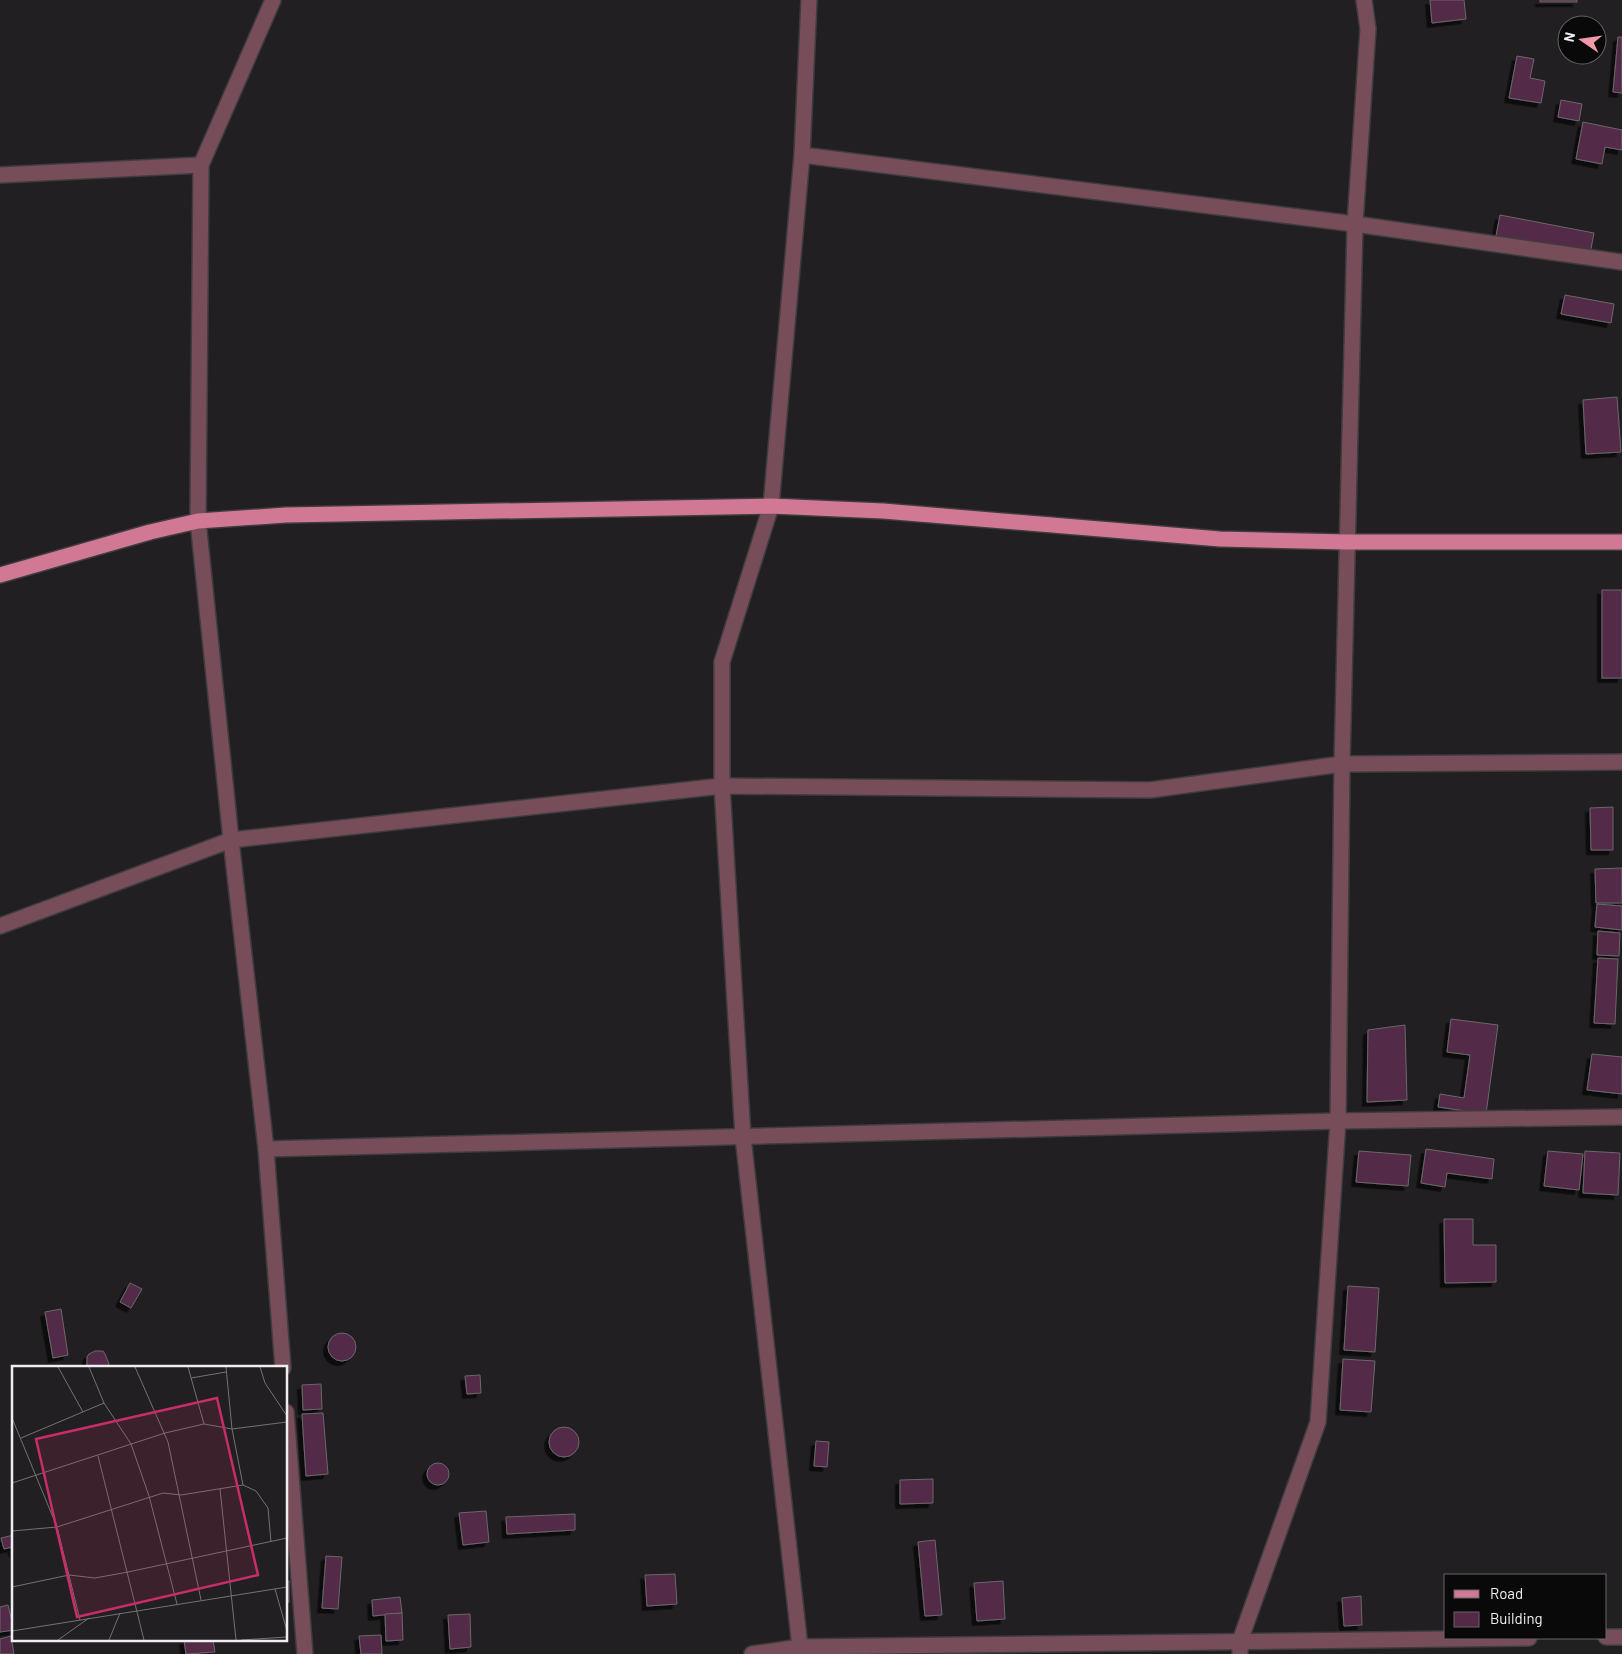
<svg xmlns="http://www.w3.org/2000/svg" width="1622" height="1654" font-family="Barlow,sans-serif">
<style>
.building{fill:#532946;stroke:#6b686a;filter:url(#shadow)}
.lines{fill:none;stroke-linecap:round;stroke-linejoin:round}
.street-casing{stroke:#3e3c3e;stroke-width:18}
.primary-casing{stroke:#3e3c3e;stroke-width:18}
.street{stroke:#784d5a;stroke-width:15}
.primary{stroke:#d17994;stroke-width:15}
.inset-road{fill:none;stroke:#747274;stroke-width:1}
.view{fill:#c72d6a;fill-opacity:0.15;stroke:#c72d6a;stroke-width:2.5}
.inset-edge{fill:none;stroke:#f0eef0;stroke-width:2.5}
</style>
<defs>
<filter id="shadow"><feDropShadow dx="-4.5" dy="4.5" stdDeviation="0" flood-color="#0009"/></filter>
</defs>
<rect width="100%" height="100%" fill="#211f21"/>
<!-- building -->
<g class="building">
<polygon points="1430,0 1464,0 1466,19 1432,23"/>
<rect x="1540" y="0" width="37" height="2"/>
<polygon points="1618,37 1622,37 1622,93 1613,92"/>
<polygon points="1517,56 1534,59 1530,78 1545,81 1541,103 1509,98"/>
<polygon points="1561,100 1582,104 1579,121 1558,117"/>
<polygon points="1583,122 1622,130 1622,150 1605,147 1602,164 1576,159"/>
<polygon points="1500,215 1594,233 1590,254 1496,236"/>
<polygon points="1565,295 1614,304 1611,323 1561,314"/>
<polygon points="1617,397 1621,452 1586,454 1583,400"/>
<rect x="1602" y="590" width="20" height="88"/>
<polygon points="1613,807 1613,850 1591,850 1590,808"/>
<polygon points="1622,868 1622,903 1596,903 1595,869"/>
<polygon points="1597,904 1622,906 1622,930 1595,927"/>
<polygon points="1598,931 1620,933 1619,956 1597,955"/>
<polygon points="1598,958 1618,959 1615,1024 1594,1023"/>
<polygon points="1451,1019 1498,1025 1486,1114 1438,1107 1440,1094 1464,1098 1470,1055 1447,1052"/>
<polygon points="1405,1025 1407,1100 1367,1102 1368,1030"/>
<polygon points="1592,1054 1622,1057 1622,1094 1587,1090"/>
<polygon points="1426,1149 1494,1159 1492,1179 1447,1173 1445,1187 1421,1183"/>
<polygon points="1359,1151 1411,1155 1408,1186 1356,1182"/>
<polygon points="1548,1151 1583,1154 1579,1190 1544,1186"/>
<polygon points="1585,1151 1620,1153 1618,1195 1583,1193"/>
<polygon points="1444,1219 1473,1219 1473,1245 1496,1245 1496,1282 1445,1283"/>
<polygon points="130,1283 142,1289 131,1308 120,1302"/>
<polygon points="1348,1286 1379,1288 1375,1352 1344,1350"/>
<polygon points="61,1309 68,1355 53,1358 45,1312"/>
<circle cx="342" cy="1347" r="14"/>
<polygon points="95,1351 103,1351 105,1354 109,1364 107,1368 88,1368 87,1365 87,1357 89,1354"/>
<polygon points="1343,1359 1375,1361 1371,1412 1340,1410"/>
<polygon points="480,1375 481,1393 467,1394 465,1376"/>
<polygon points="321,1384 322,1409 303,1410 302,1385"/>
<polygon points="323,1413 328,1474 306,1476 302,1414"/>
<circle cx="564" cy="1442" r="15"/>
<polygon points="816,1441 829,1442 827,1467 814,1466"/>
<circle cx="438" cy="1474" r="11"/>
<polygon points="933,1479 933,1503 900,1504 900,1480"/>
<polygon points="486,1511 489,1542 463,1545 459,1513"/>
<polygon points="575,1514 575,1530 507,1534 506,1517"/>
<polygon points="14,1535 14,1553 12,1547 4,1549 1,1538"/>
<polygon points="935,1540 942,1615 925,1616 918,1542"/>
<polygon points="326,1556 342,1557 338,1609 322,1608"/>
<polygon points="675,1574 677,1604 647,1606 645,1575"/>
<rect x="286" y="1581" width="3" height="21"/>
<polygon points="1003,1581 1005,1619 977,1621 974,1583"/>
<polygon points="1361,1596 1362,1625 1344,1626 1342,1598"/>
<polygon points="400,1597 402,1613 373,1616 372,1600"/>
<polygon points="8,1605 14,1630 0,1632 0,1607"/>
<polygon points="402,1613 403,1640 386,1641 385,1614"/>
<polygon points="470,1614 471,1647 450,1649 448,1615"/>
<polygon points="381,1635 382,1654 361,1654 359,1636"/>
<polygon points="11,1636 14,1654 0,1654 0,1639"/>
<polygon points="184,1640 213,1640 215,1652 186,1654"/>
</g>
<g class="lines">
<!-- street casing -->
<g class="street-casing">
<g id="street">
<polyline points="273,0 201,165 198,521 231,840 266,1149 283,1368"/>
<polyline points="802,155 1355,224 1622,262"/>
<polyline points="0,175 201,165"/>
<polyline points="0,926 231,840 722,786 1150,790 1342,764 1622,762"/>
<polyline points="266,1149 1338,1121 1622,1117"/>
<polyline points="286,1412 305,1654"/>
<polyline points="1606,1637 1622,1637"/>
<polyline points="752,1654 800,1647 1529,1638"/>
<polyline points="800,1654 800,1647 743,1137 722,786 722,662 771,506 802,155 809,0"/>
<polyline points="1240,1654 1240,1641 1318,1422 1338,1121 1342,764 1355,224 1368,29 1364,0"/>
</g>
</g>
<!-- primary casing -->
<g class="primary-casing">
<polyline id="primary" points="0,575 150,532 198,521 286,515 771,506 883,511 1220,539 1347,542 1622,542"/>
</g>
<!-- street -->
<use href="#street" class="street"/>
<!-- primary -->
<use href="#primary" class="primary"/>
</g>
<!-- overview -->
<g transform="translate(12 1366)">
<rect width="275" height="275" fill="#211f21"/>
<path class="inset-road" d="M46 1 71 46M77 1 92 37 119 78 137 130 165 238M123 1 156 76 189 234M176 1 192 58M214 1 220 63 231 119M248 1 253 17 275 50M179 12 214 6M0 52 45 161 68 254M9 72 92 37M86 90 132 274M0 117 153 67 192 58 220 63 275 56M208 123 224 274M0 165 45 161 151 127 169 129 231 119 244 125 256 142 259 176M0 221 57 209 83 212 116 206 275 172M263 223 275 265M0 265 275 221M46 274 77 252M97 274 108 247M229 274 275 271"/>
<path class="view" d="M205 32 246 209 65 251 24 73Z"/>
<rect width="275" height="275" class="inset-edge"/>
</g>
<!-- legend -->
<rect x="1444" y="1574" width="162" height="65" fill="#0a090a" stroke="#666566"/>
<rect x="1454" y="1590" width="25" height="8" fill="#d17994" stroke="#666566"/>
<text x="1490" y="1599" font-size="15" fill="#f0eef0">Road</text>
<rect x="1454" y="1612" width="25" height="15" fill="#532946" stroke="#666566"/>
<text x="1490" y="1624" font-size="15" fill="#f0eef0">Building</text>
<!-- north arrow -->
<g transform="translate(1582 40) rotate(283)"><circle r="24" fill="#0a090a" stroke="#666566"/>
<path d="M0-4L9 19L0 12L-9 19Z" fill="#f39aaa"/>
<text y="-8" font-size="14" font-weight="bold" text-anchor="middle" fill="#f0eef0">N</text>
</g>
</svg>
